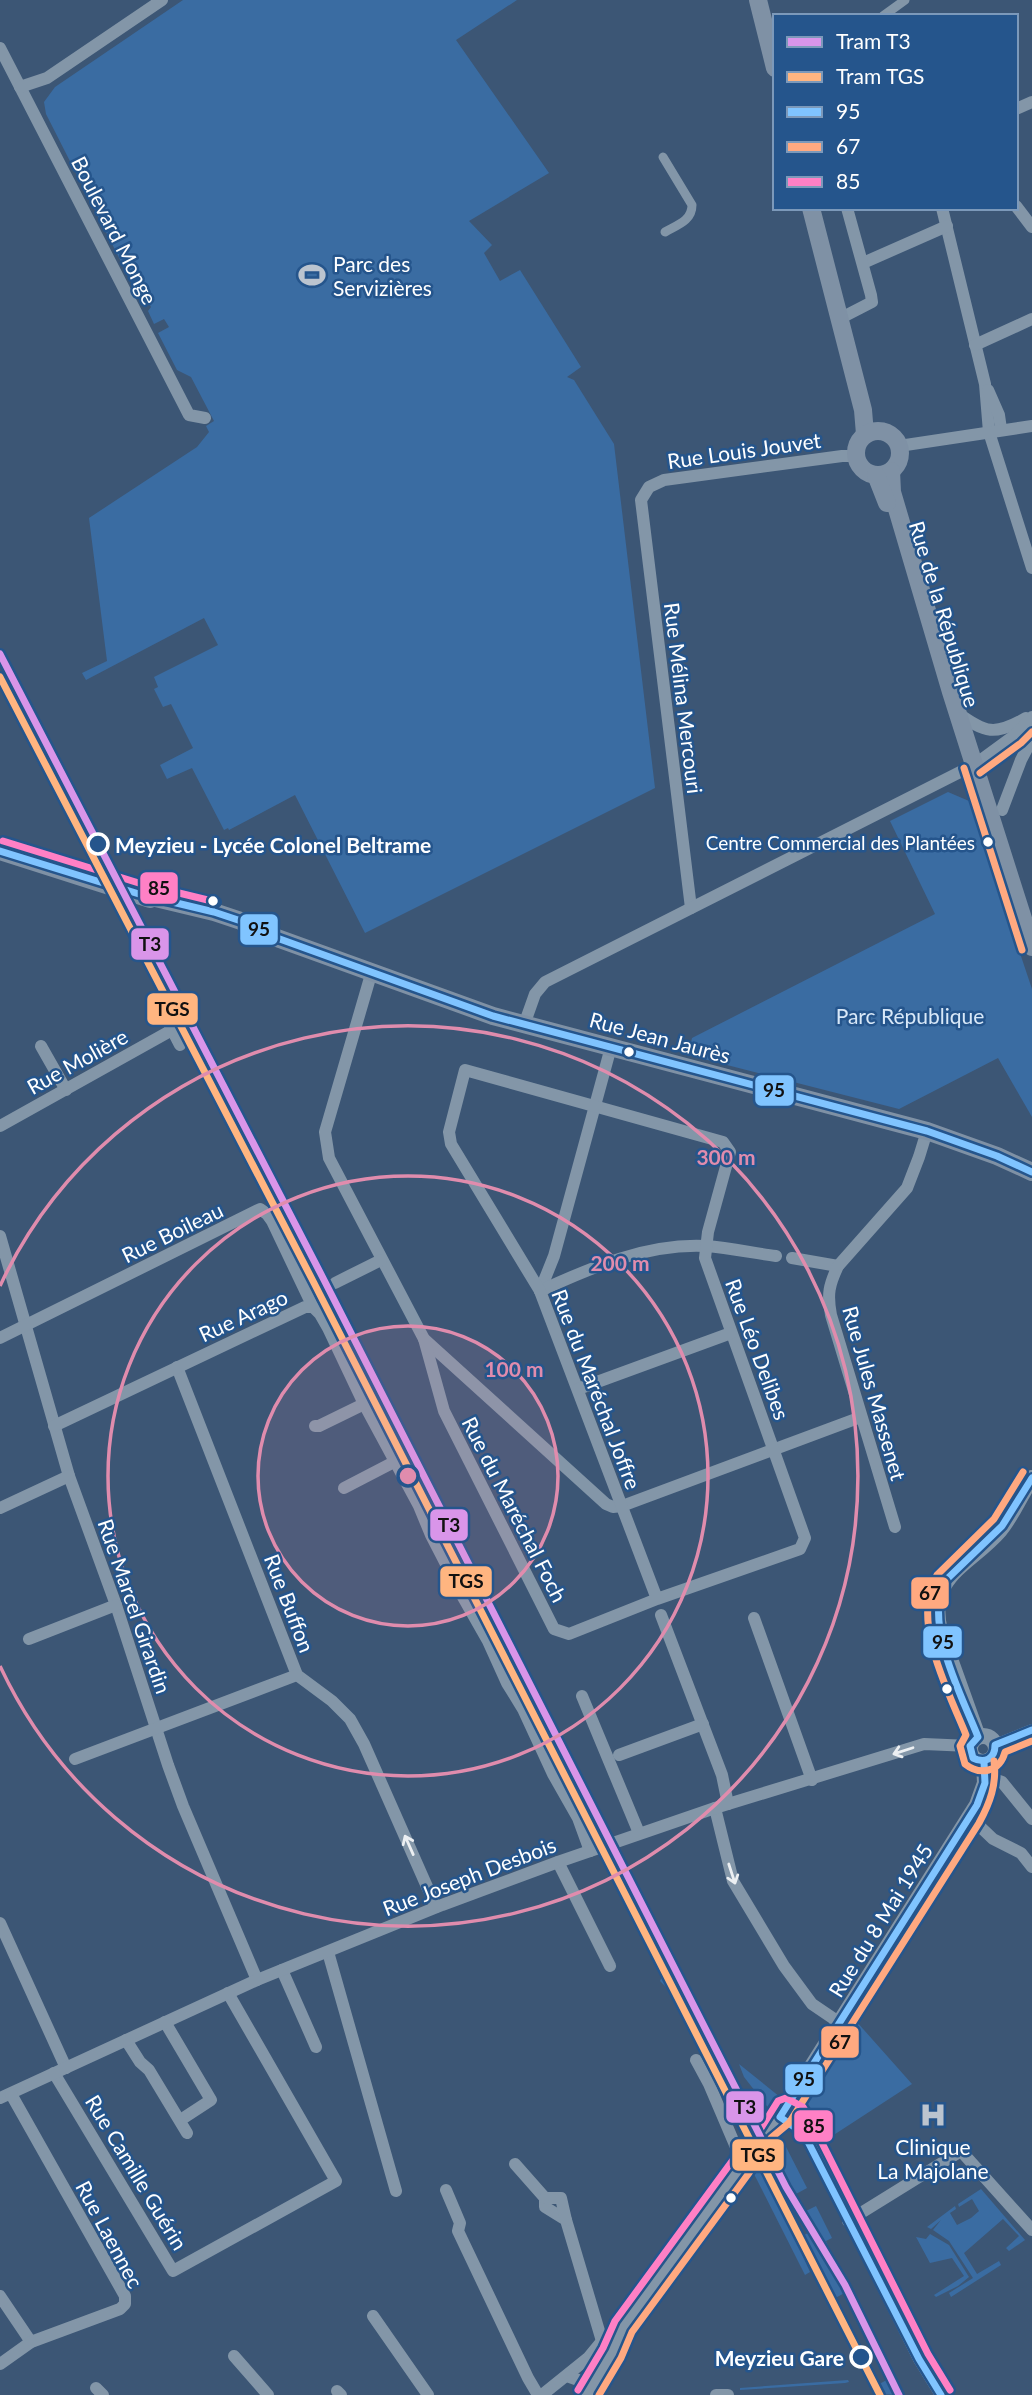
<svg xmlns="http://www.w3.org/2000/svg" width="1032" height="2395" font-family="Lato,sans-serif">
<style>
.green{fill:#3a6ca2}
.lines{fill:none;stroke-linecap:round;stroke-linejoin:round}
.pedestrian{stroke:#8396a8;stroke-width:9}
.minor{stroke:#8396a8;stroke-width:12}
.tertiary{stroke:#8396a8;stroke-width:16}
.secondary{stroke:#7f91a5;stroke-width:18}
.bus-1-casing{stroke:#25558c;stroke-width:12}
.bus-2-casing{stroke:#25558c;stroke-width:12}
.bus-3-casing{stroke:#25558c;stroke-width:12}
.bus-1{stroke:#80c4ff;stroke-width:7}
.bus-2{stroke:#ffa980;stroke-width:7}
.bus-3{stroke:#ff80c5;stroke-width:7}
.tram-1-casing{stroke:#25558c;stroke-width:12}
.tram-2-casing{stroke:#25558c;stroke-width:12}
.tram-1{stroke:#d995e9;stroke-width:7}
.tram-2{stroke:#ffb580;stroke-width:7}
.oneway{stroke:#eceff2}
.ring{fill:none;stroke:#e08cad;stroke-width:3.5}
.bus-dot{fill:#fff;stroke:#25558c;stroke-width:2.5}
.stop-dot{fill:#25558c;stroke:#fff;stroke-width:3.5}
.labels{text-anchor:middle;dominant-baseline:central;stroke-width:5;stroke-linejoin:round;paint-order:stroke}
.bus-label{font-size:19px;fill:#fff;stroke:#25558c;text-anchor:end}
.street-label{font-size:21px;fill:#fff;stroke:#25558c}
.poi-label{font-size:21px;fill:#fff;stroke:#25558c;text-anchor:start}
.stop-label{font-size:21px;font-weight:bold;fill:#fff;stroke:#25558c;text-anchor:start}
.park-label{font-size:21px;fill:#d8e8f8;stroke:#25558c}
.centre{fill:#e08cad;stroke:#25558c;stroke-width:3.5}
.ring-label{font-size:21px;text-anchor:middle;font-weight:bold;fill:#e08cad;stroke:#25558c;stroke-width:5;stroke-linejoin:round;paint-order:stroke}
.line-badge{stroke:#25558c;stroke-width:2.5}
.pale-badge-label{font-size:19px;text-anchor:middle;font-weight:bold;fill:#111}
</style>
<rect width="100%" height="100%" fill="#3c5675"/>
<!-- green -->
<g class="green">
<polygon points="183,0 517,0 456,40 549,173 469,221 492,245 484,253 500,281 520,270 581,367 567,377 574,380 614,444 655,788 365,933 295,795 229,830 228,828 224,830 192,768 167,779 160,765 193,748 171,704 163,707 154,689 158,687 154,677 218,645 204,618 86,680 82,673 107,661 89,518 197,447 209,432 206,426 214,421 191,377 177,370 158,333 169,327 164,319 154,324 148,311 151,307 145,297 138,295 46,114 44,102 55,87"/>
<polygon points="948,792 969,801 1032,989 1032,1117 998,1058 899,1109 688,1055 692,1038 935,914 890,821"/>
<polygon points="657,1952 742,2119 750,2137 746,2142 725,2089 710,2059 689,2029 668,1989 660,1981 664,1973 654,1953"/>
<polygon points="856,2021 912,2084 826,2140 807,2104"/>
<polygon points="739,2064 780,2097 770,2110 744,2077"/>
<polygon points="783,2141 807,2188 796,2194 793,2192 771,2148"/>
<polygon points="761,2161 810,2272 805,2275 754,2174 755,2167"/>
<polygon points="981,2189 1025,2240 1009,2251 1006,2248 1019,2236 1003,2219 964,2253 977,2274 999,2261 1001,2265 951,2297 949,2293 973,2278 949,2241 933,2230 941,2220 931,2229 927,2227 955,2206 956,2209 950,2213 957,2225 971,2218 979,2211 972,2199 959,2207 958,2204"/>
<polygon points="816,2206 832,2238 826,2241 829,2248 806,2211"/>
<polygon points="815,2229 832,2257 834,2256 850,2290 828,2302 799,2238"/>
<polygon points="930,2234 949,2245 969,2277 958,2286 936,2297 934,2295 964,2276 952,2258 930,2263 916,2237 926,2239"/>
<polygon points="894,2376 902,2395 875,2394 872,2388"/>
<polygon points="848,2380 849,2382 845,2383 740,2390 740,2388"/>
</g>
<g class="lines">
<!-- pedestrian -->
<g class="pedestrian">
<polyline points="883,16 905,0"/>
<path d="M663 157 692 205C692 221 677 225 665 232"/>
</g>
<!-- minor -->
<g class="minor">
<polyline points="0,48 189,415 205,418"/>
<polyline points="20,87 47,78 162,0"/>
<polyline points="1016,109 1032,102"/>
<polyline points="1016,206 1032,227"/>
<polyline points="942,208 985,384 989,432 1032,568"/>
<polyline points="863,263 947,226"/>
<polyline points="839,319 872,302 871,295 847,208"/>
<polyline points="975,345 1032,319"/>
<polyline points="988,390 999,415 1001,429"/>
<polyline points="899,446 1032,426"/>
<path d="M958 713C985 733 995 736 1026 718"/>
<polyline points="1002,810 1021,760 1032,739"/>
<polyline points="691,908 641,500 649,487 664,480 842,456 855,456"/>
<polyline points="372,971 325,1132 329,1158 424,1339 606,1504 613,1507 622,1506 861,1417"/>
<polyline points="165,1016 180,1045"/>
<polyline points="524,1025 535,994 545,982 974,765 1015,735 1032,717"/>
<polyline points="41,1046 66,1090"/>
<polyline points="0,1126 172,1030"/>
<polyline points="0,1236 69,1476 116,1605 168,1765 183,1806 257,1980"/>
<polyline points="792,1258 838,1266"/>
<polyline points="335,1283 381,1260"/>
<polyline points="540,1291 554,1256 611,1047"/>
<path d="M540 1291C592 1267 648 1243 706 1246 730 1248 753 1253 776 1256"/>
<polyline points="0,1338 260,1209 267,1214 272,1221 313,1307"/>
<polyline points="424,1339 444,1411 554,1629 569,1634 657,1599 800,1549 805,1538 705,1258 708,1232 730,1152 723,1142 465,1070 449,1132 451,1144 540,1291 657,1599"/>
<polyline points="177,1367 297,1675 332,1701 350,1719 364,1744 436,1907"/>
<polyline points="578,1389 731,1333"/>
<polyline points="54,1426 305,1307 313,1307 320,1314 328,1328 364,1404 419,1506 431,1535 463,1597 488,1641 507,1683 523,1709 553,1774 578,1818 590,1851"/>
<polyline points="315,1426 319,1426 364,1404"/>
<polyline points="344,1488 396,1461"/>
<polyline points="0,1508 69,1476"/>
<path d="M895 1527 831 1315C827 1294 829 1285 838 1266L907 1188 919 1157 927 1131"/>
<polyline points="661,1615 722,1775 728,1804"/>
<polyline points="754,1618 812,1780"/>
<polyline points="29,1639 116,1605"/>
<polyline points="582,1696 639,1833"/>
<polyline points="995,1745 1032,1730"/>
<polyline points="619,1755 703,1724"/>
<polyline points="75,1759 297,1675"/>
<polyline points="985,1776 1002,1782 1032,1819"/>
<polyline points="715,1808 733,1881 784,1966 812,2004 840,2023"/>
<polyline points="970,1817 993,1839 1021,1853 1032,1867"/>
<polyline points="558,1862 610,1966"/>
<polyline points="0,1923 66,2068"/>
<polyline points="328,1952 396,2191"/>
<polyline points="282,1970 316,2047"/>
<polyline points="165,2022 211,2100 185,2117"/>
<polyline points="126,2040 140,2062 149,2070 187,2133"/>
<polyline points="696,2060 709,2084 738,2152 746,2159"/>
<polyline points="54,2073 173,2271 336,2181 228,1993"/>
<polyline points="0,2098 257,1980 442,1905 558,1862 715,1808 924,1744 970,1746"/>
<polyline points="786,2108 796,2115 800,2122 919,2359 941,2395"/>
<polyline points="515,2164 545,2198 545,2207 566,2220 602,2341"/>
<polyline points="446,2190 460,2223 458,2231 528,2378 538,2395"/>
<polyline points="545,2198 561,2198 566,2220"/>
<polyline points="848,2221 961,2151 1032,2230"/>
<polyline points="0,2296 31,2342"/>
<polyline points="373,2316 428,2395"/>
<polyline points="234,2356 268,2395"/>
<polyline points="0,2364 31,2342 120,2309 125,2304 125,2296 11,2094"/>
<polyline points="567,2376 581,2381 591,2389"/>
<polyline points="96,2388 103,2395"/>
<polyline points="337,2391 341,2395"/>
<polyline points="542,2395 588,2358 602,2341 623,2327"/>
<polyline points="716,2395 728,2395"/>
</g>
<!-- tertiary -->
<g class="tertiary">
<circle cx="983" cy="1749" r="13"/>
<path d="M978 1737 940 1631C926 1575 970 1565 1000 1530 1013 1514 1020 1495 1032 1478"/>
<path d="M746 2159C760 2151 776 2132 780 2117L977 1805 985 1783 984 1762"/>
<polyline points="587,2395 612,2353 623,2327 741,2167 750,2150"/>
</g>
<!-- secondary -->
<g class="secondary">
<polyline points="758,0 775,68"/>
<polyline points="811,208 863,410 865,434"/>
<circle cx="878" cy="453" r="22"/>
<polyline points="891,471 892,492 951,692 1032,947"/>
<polyline points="876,475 887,503"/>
<polyline points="0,851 150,899"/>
<polyline points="139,894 214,912 241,921 277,938 493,1016 927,1131 997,1156 1032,1172"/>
</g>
<!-- bus-1 casing -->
<g class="bus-1-casing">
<g id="bus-1">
<polyline points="0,851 139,894 214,912 241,921 277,938 493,1016 927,1131 997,1156 1032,1172"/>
<path d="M1032 1478 1002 1526 946 1580C922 1623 962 1696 978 1737L970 1746 973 1758C985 1764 995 1759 995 1745L1032 1730"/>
<polyline points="941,2395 919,2359 804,2134 780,2117 977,1805 985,1783 984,1762"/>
</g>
</g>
<!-- bus-2 casing -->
<g class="bus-2-casing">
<g id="bus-2">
<polyline points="964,768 1022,950"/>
<polyline points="980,773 1021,743 1032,732"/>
<path d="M1023 1472 994 1519 937 1575C910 1621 948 1690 966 1735L960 1746 965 1764C980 1776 1000 1772 1005 1752L1032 1741"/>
<path d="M599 2395 621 2358 632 2332 749 2173 771 2138 789 2123 979 1823C990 1803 997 1784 994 1761"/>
</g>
</g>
<!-- bus-3 casing -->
<g class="bus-3-casing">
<g id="bus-3">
<polyline points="3,841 142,884 216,902"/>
<polyline points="578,2390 603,2348 615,2321 738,2153 756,2136 778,2101 786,2098 803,2107 809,2117 928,2354 950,2390"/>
</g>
</g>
<!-- bus-1 -->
<use href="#bus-1" class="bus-1"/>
<!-- bus-2 -->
<use href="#bus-2" class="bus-2"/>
<!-- bus-3 -->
<use href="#bus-3" class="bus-3"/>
<!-- tram-1 casing -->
<g class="tram-1-casing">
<polyline id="tram-1" points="0,654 323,1278 786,2187 845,2285 899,2395"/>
</g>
<!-- tram-2 casing -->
<g class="tram-2-casing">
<polyline id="tram-2" points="0,677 314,1283 880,2395"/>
</g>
<!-- tram-1 -->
<use href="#tram-1" class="tram-1"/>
<!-- tram-2 -->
<use href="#tram-2" class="tram-2"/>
</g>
<!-- one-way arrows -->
<defs><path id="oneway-shaft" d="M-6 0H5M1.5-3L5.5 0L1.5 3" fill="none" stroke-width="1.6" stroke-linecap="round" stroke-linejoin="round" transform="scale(1.75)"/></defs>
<g class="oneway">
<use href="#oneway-shaft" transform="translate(903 1751) rotate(162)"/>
<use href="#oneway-shaft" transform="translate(409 1845) rotate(-114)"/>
<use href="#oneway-shaft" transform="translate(732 1874) rotate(72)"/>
</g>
<!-- distance rings -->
<circle cx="408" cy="1476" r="150" fill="#e08cad" fill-opacity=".12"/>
<g class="ring">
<circle cx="408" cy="1476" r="150"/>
<circle cx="408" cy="1476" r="300"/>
<path d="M0 1286A450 450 0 1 1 0 1666"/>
</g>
<!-- icons -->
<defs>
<g id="stadium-bare" transform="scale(2.1)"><path d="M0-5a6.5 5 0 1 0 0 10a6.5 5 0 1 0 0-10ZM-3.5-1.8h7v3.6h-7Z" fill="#bbc4cf" stroke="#25558c" stroke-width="2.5" paint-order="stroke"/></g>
<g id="hospital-bare" transform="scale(2.1)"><path d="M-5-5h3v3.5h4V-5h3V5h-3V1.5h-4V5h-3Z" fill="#bbc4cf" stroke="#25558c" stroke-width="2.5" paint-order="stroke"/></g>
</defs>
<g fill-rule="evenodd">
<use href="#stadium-bare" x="312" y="275"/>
<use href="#hospital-bare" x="933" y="2115"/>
</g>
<!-- markers -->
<g class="bus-dot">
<circle cx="988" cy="842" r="6"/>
<circle cx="213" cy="901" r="6"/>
<circle cx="629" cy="1052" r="6"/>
<circle cx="947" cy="1689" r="6"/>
<circle cx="731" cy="2198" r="6"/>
</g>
<g class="stop-dot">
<circle cx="98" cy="844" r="10"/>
<circle cx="861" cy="2357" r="10"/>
</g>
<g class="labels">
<!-- bus labels -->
<g class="bus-label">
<text x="975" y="842">Centre Commercial des Plantées</text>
</g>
<!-- street labels -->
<g class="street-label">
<text transform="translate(115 230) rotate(63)">Boulevard Monge</text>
<text transform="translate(744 450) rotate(-8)">Rue Louis Jouvet</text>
<text transform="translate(945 614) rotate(73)">Rue de la République</text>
<text transform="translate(684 698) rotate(83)">Rue Mélina Mercouri</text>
<text transform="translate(660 1037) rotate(15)">Rue Jean Jaurès</text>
<text transform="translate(77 1061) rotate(-29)">Rue Molière</text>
<text transform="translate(172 1232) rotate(-26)">Rue Boileau</text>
<text transform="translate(243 1315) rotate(-25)">Rue Arago</text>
<text transform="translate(758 1349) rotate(70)">Rue Léo Delibes</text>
<text transform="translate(597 1389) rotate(69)">Rue du Maréchal Joffre</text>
<text transform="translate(875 1393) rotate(74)">Rue Jules Massenet</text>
<text transform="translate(515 1509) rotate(63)">Rue du Maréchal Foch</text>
<text transform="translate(290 1603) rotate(69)">Rue Buffon</text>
<text transform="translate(135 1606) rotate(71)">Rue Marcel Girardin</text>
<text transform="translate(469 1876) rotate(-21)">Rue Joseph Desbois</text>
<text transform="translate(880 1920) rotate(-58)">Rue du 8 Mai 1945</text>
<text transform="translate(137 2172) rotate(59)">Rue Camille Guérin</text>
<text transform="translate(110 2234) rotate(62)">Rue Laennec</text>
</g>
<!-- poi labels -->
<g class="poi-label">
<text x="333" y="263">Parc des<tspan x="333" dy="24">Servizières</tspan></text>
<text x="933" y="2146" text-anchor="middle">Clinique<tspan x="933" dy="24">La Majolane</tspan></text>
</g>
<!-- stop labels -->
<g class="stop-label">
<text x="115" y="844">Meyzieu - Lycée Colonel Beltrame</text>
<text x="844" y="2357" text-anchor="end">Meyzieu Gare</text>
</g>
<!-- park labels -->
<g class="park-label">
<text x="910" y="1015">Parc République</text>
</g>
</g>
<circle cx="408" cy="1476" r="10" class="centre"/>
<g class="ring-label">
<text x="726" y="1165">300 m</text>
<text x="620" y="1271">200 m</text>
<text x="514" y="1377">100 m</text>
</g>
<g class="line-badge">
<rect x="139" y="871" width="40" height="34" rx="7" fill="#ff80c5"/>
<rect x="239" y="913" width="40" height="33" rx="7" fill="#80c4ff"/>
<rect x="130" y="927" width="40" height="34" rx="7" fill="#d995e9"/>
<rect x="146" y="992" width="53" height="34" rx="7" fill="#ffb580"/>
<rect x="754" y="1074" width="41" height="33" rx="7" fill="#80c4ff"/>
<rect x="429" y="1508" width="40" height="34" rx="7" fill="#d995e9"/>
<rect x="439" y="1565" width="54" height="33" rx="7" fill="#ffb580"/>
<rect x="910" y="1576" width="40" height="34" rx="7" fill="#ffa980"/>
<rect x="922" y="1625" width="41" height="34" rx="7" fill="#80c4ff"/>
<rect x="820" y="2025" width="40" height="34" rx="7" fill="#ffa980"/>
<rect x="784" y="2063" width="40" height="33" rx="7" fill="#80c4ff"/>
<rect x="725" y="2090" width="40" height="34" rx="7" fill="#d995e9"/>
<rect x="793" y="2109" width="41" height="34" rx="7" fill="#ff80c5"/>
<rect x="731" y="2138" width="54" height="34" rx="7" fill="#ffb580"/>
</g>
<g class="pale-badge-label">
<text x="159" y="895">85</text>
<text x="259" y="936">95</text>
<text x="150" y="951">T3</text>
<text x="172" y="1016">TGS</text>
<text x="774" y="1097">95</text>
<text x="449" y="1532">T3</text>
<text x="466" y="1588">TGS</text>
<text x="930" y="1600">67</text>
<text x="943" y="1649">95</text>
<text x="840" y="2049">67</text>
<text x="804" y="2086">95</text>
<text x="745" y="2114">T3</text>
<text x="814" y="2133">85</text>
<text x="758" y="2162">TGS</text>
</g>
<!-- legend -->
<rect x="773" y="14" width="245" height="196" fill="#25558c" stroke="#7c99ba" stroke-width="2"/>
<rect x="787" y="37" width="35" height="10" fill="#d995e9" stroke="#7c99ba" stroke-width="2"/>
<text x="836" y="49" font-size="21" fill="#ffffff">Tram T3</text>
<rect x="787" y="72" width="35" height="10" fill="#ffb580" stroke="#7c99ba" stroke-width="2"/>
<text x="836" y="84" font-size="21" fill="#ffffff">Tram TGS</text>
<rect x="787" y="107" width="35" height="10" fill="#80c4ff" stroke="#7c99ba" stroke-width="2"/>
<text x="836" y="119" font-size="21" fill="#ffffff">95</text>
<rect x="787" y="142" width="35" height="10" fill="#ffa980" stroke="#7c99ba" stroke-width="2"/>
<text x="836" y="154" font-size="21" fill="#ffffff">67</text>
<rect x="787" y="177" width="35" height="10" fill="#ff80c5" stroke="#7c99ba" stroke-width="2"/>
<text x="836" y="189" font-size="21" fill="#ffffff">85</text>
</svg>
